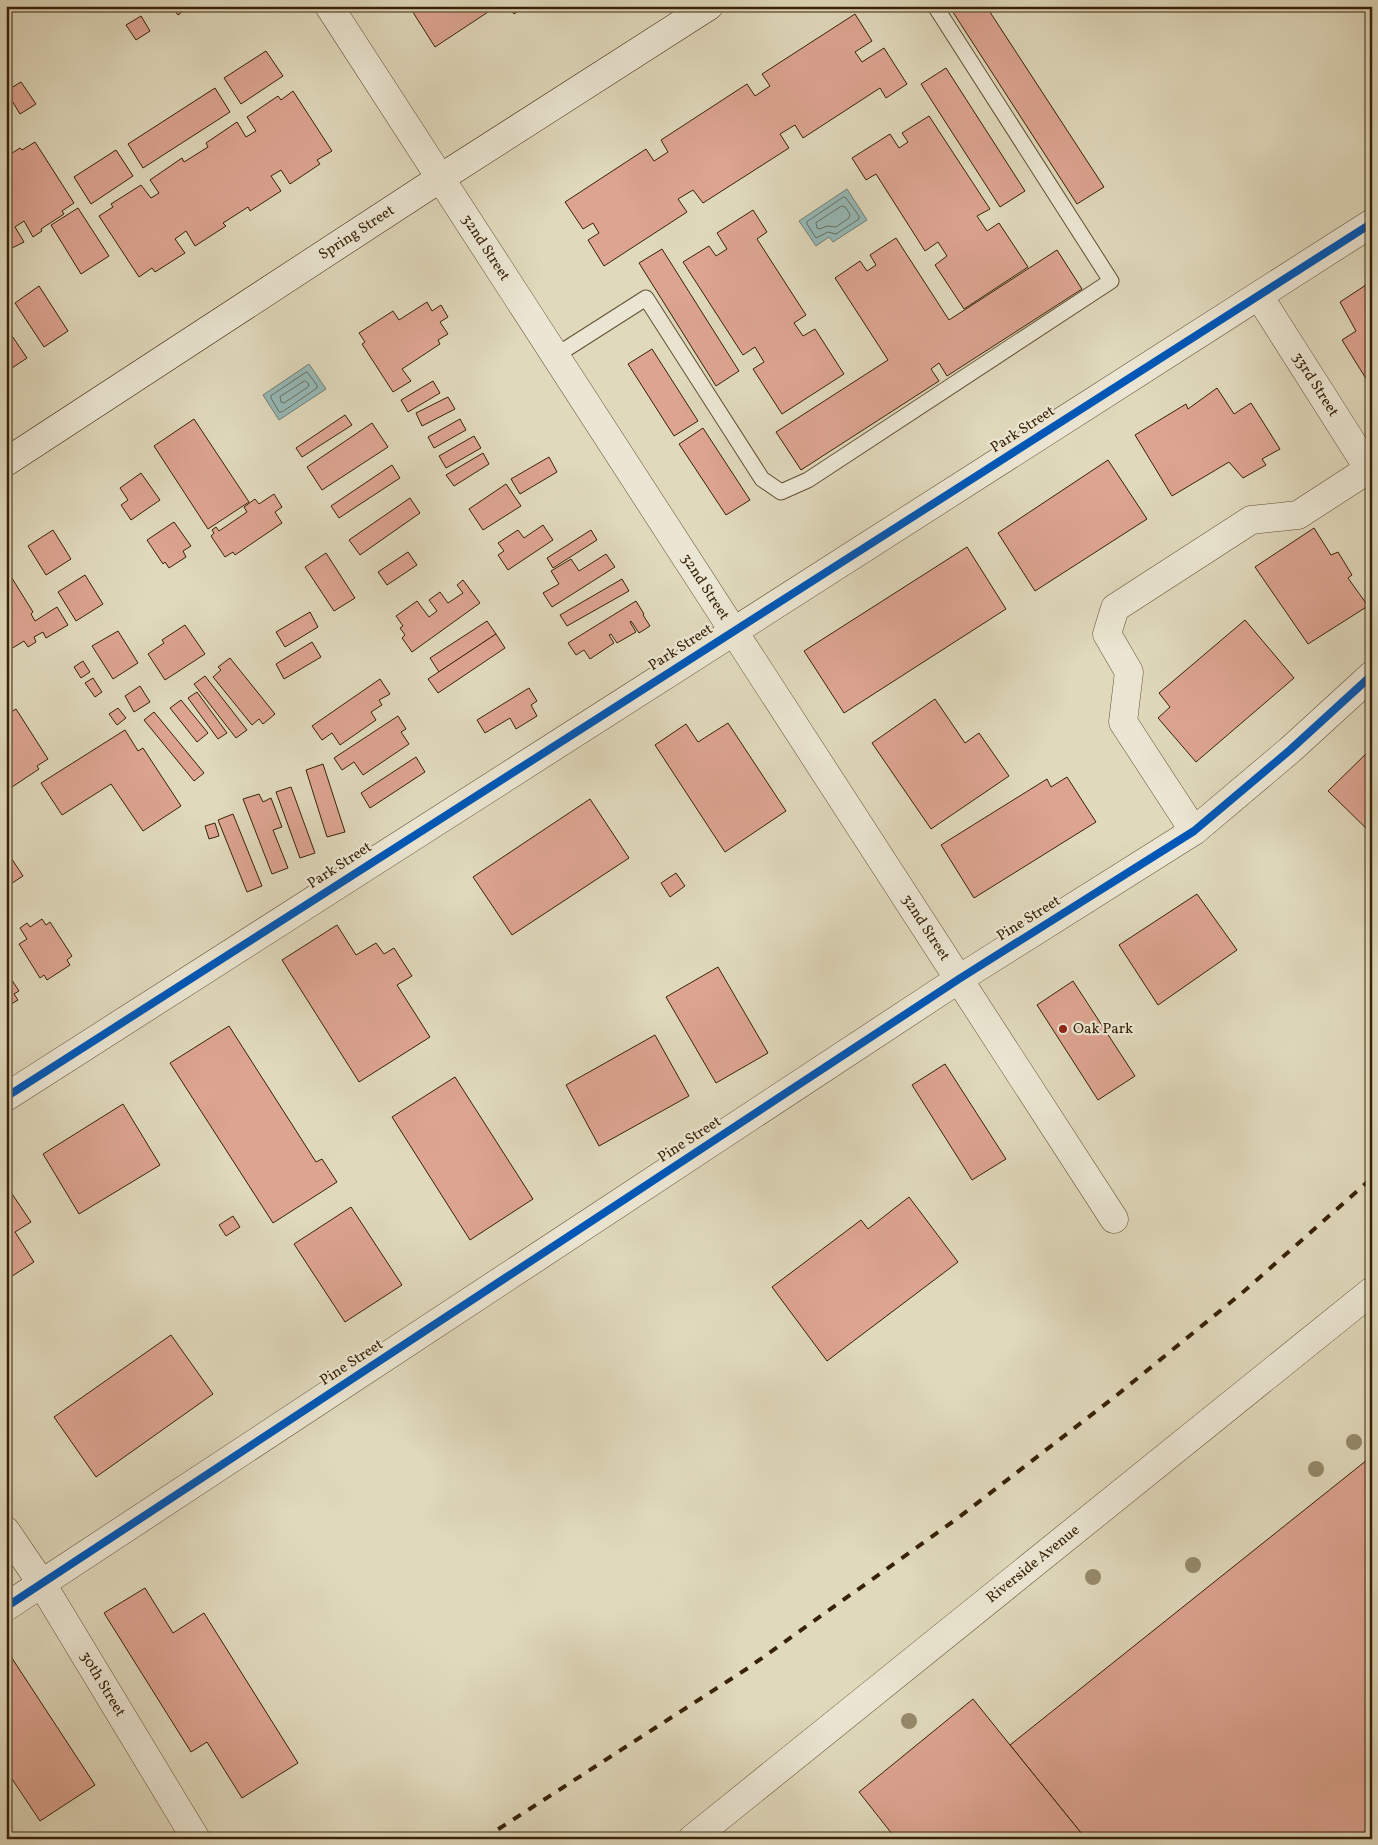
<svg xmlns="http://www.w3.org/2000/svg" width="1378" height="1845" font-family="Vollkorn,serif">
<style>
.water{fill:#96b9b8;stroke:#707d70}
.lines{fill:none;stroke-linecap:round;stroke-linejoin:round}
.shore{stroke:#676e5e;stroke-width:1}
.building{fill:#dda491;stroke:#382205}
.lane-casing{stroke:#625033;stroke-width:17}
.street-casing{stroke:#625033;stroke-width:29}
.secondary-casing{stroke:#382205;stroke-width:29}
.lane{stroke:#ebe6d3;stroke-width:15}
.street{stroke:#ebe6d3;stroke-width:28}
.secondary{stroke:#ebe6d3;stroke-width:28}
.rail{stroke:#382205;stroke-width:4;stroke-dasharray:9 9;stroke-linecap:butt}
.cycleway-casing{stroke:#ebe6d3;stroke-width:11}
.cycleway{stroke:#0057b8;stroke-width:8}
.tree{fill:#958a6a}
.poi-dot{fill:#8f2418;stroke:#ebe6d3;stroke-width:2}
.labels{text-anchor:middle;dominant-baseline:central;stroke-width:4.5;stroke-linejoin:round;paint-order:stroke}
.street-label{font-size:15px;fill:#382205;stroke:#ebe6d3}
.poi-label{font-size:15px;fill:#382205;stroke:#ebe6d3;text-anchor:start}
</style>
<rect width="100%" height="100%" fill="#e0d9bc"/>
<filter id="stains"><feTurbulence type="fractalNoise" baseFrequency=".004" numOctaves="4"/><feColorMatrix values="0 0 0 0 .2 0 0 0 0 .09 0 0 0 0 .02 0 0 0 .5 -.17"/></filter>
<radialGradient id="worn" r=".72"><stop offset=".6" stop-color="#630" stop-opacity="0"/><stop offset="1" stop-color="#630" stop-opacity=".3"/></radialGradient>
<!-- water -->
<g class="water">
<polygon points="847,189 867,220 833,242 829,237 816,246 799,221"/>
<polygon points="309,364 326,389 279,420 263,395"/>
</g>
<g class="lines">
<!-- shore -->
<g class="shore">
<polygon points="844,197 846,198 859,216 859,219 836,234 828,232 816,238 807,224 807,222"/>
<polygon points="842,206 845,207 850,214 849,218 836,227 827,226 820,229 817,228 816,223"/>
<polygon points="307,372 317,385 317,388 282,412 279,412 271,398 271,396"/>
<polygon points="305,381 309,384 308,387 284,403 281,402 280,397"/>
</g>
</g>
<!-- building -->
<g class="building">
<polygon points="172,6 189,6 189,7 178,15"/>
<polygon points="409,6 488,6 491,10 435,47"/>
<polygon points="509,6 526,6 514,14"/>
<polygon points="949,6 986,6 1104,187 1077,204"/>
<polygon points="855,14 872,41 855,52 862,62 884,48 907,84 886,98 880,88 803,138 795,125 780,134 789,148 703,203 693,190 678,199 687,212 604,266 588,240 599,233 593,223 583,229 565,202 646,149 654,161 668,152 661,140 747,84 755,96 770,86 762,74"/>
<polygon points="141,16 150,31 136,40 126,25"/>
<polygon points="266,51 283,76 241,104 224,78"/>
<polygon points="946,68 1025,191 1000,207 921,84"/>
<polygon points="21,82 36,104 20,114 6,91"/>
<polygon points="215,88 230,112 143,168 128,144"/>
<polygon points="293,91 332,151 317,160 320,164 290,184 281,170 271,176 281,191 250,211 248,207 223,223 226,226 195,246 186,231 175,239 185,253 155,272 152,268 139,277 99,216 113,207 111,204 141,185 151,198 159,193 150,180 182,158 184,162 208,147 206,143 237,122 246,137 256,131 247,117 278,96 281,100"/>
<polygon points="929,116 990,209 977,216 987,231 999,223 1028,267 964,309 935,265 947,256 938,242 925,251 876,174 866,180 852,158 890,134 899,148 908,142 902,133"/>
<polygon points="35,142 74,203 62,211 64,214 41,229 42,231 33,237 24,221 15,227 24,242 6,251 6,157 20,148 22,150"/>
<polygon points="116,150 133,176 91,204 74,177"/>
<polygon points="78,208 109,256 81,274 51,225"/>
<polygon points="753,210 767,232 757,239 806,315 794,323 803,336 815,329 844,374 782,414 753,369 764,362 755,347 743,355 683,262 709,246 716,256 727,249 717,233"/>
<polygon points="896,238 949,320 1057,250 1082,289 947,376 939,363 931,369 939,381 801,470 776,432 888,360 835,278 860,261 867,271 876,265 870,255"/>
<polygon points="662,249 739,371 716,386 639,263"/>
<polygon points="1372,281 1372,383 1370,385 1342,340 1356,331 1340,302"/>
<polygon points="39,286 68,331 44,347 15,303"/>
<polygon points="427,302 432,311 441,305 448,317 440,322 448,334 438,340 440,344 402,369 411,381 393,392 362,344 365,342 359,333 393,311 399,320"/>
<polygon points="6,327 27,358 6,372"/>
<polygon points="652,349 698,421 674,436 628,364"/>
<polygon points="433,381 440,393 408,412 401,400"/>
<polygon points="1217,388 1234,414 1251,403 1280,449 1262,459 1266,465 1243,478 1229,462 1172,496 1135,435 1186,404 1188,409"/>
<polygon points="448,397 455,409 422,426 416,413"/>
<polygon points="345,415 352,425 302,457 296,448"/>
<polygon points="194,419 249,502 208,529 154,446"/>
<polygon points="460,419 466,430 434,448 428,437"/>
<polygon points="372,423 388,447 322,490 307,467"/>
<polygon points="703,428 750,500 726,515 679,444"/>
<polygon points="474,436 481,448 446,468 439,456"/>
<polygon points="483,453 489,464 454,486 446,475"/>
<polygon points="549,457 557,472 520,494 511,479"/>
<polygon points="1108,460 1147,519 1035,591 998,533"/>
<polygon points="392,465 400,478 339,518 331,506"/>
<polygon points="141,473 160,500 131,520 121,505 128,500 120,488"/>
<polygon points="506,484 521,506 483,530 469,509"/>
<polygon points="274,494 282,507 275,512 282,523 235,555 233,552 225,557 211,536 214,533 212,530 216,527 219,531 247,512 244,507 255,499 259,504"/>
<polygon points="410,498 420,513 360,555 349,540"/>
<polygon points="174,522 191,546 183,551 186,557 169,568 165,562 163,564 147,540"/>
<polygon points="543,525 553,540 508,570 498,555 504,551 498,543 518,530 524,538"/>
<polygon points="1314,528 1331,555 1338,552 1352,575 1348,578 1368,606 1308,644 1255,567"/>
<polygon points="53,530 71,559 46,575 28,546"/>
<polygon points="591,530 597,540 553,568 547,558"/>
<polygon points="967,547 1006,609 844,713 804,651"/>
<polygon points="408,552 417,565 387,585 378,572"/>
<polygon points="326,553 355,598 334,611 305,567"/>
<polygon points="606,554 615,567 552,607 543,593 559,584 551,571 571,559 579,571"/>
<polygon points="10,575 33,612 31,614 35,621 57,607 68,625 46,638 43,632 34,637 36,642 28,647 24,641 6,652 6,578"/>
<polygon points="85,575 103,604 76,621 58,592"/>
<polygon points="622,579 629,591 567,626 560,615"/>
<polygon points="463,580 480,603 412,652 402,638 405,635 400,628 403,626 396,616 417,601 429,617 437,611 429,600 440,592 448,603 463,593 457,585"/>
<polygon points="636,601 644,614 643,615 650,626 639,633 631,621 630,622 636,632 617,643 611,634 609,635 614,643 590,659 584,650 576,655 568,643"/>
<polygon points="310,612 318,627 285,647 276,632"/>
<polygon points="1245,620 1294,678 1196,762 1158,718 1170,707 1159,693"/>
<polygon points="487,621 496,634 439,672 430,658"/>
<polygon points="185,625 205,654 165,680 148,654 164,643 162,640"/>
<polygon points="118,631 138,663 113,679 92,646"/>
<polygon points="496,634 505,648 438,693 428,679"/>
<polygon points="312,642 321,657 284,679 276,664"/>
<polygon points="230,658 275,714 263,724 259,719 252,725 213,677 221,670 218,667"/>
<polygon points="83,661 90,672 81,678 74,667"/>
<polygon points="205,676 247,730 236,738 194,684"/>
<polygon points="93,678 102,692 95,697 85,683"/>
<polygon points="380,679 390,694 379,700 382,705 371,712 376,720 340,745 332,733 322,740 312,726"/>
<polygon points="140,686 150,702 134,712 125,696"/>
<polygon points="529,688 537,701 531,705 537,716 516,729 510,718 485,733 477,720"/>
<polygon points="197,692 227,733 218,739 188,698"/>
<polygon points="935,699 965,743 979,733 1009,776 931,829 872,743"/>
<polygon points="181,700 208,733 197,742 170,708"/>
<polygon points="118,708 126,718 117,725 109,714"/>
<polygon points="16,709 48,759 37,766 39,769 6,791 6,715"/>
<polygon points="154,712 204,773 194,781 144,720"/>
<polygon points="398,716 406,729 401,732 409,744 363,775 354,762 342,770 334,758"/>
<polygon points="728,723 786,811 725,852 655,745 686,724 698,742"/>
<polygon points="125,730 138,751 143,748 181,806 143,831 111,784 62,815 41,783"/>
<polygon points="1372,748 1372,834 1328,791"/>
<polygon points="416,757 425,772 370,808 361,793"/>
<polygon points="323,764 345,832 327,837 306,770"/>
<polygon points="1067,777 1096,822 974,898 941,845 1047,779 1051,787"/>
<polygon points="291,787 315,853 300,858 276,792"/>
<polygon points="259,794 263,802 271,798 282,827 273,830 288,868 272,874 243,799"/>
<polygon points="590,799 629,858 512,935 473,877"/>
<polygon points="233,814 262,886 247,892 218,820"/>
<polygon points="215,823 219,836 209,839 205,826"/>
<polygon points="6,850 23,876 6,887"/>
<polygon points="676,873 685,886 670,897 661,883"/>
<polygon points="1197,894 1237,950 1158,1005 1119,945"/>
<polygon points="42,919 46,925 50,922 72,956 67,960 70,965 47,980 44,975 40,978 19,944 27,939 20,928 27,923 30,927"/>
<polygon points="337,925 356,955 376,943 384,954 394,948 412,976 397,985 430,1037 359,1082 282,960"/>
<polygon points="718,967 768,1053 716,1083 666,997"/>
<polygon points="6,971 19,991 14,994 18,1000 6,1007"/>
<polygon points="1073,981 1135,1076 1098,1100 1037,1005"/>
<polygon points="229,1026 316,1162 322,1159 337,1182 273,1223 170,1063"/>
<polygon points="655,1035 689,1096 599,1146 566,1085"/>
<polygon points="945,1064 1006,1159 972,1180 912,1085"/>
<polygon points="455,1077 533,1199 470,1240 392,1117"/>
<polygon points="123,1104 160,1165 79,1214 43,1154"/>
<polygon points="6,1185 31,1222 15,1232 34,1262 6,1280"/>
<polygon points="909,1197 958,1262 827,1361 772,1287 861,1220 868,1229"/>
<polygon points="351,1207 402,1285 345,1322 294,1244"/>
<polygon points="233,1216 240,1227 226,1236 219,1225"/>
<polygon points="171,1335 213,1394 96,1477 54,1417"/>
<polygon points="1372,1456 1372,1832 1363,1839 1086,1839 1010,1745"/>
<polygon points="145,1588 173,1633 204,1613 298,1763 242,1798 207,1742 191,1752 104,1613"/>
<polygon points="6,1649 95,1785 40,1821 6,1770"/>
<polygon points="973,1699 1010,1745 1086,1839 896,1839 859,1792"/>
</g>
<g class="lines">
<!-- lane casing -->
<g class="lane-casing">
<polyline id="lane" points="555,356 646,298 762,479 781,492 808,480 1111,281 935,6"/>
</g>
<!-- street casing -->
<g class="street-casing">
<g id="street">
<path id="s1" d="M329 6 1114 1219"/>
<path id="s2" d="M1259 296 1372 474"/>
<polyline points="1194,831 1123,722 1129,672 1107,634 1115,608 1251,520 1298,515 1369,469"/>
<polyline points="6,1097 1372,223"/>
<path id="s3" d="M6 1531 42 1584 196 1839"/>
<polyline points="6,1607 959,979 1194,831 1290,750 1372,675"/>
<path id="s4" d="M692 1839 1372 1291"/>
</g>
</g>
<!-- secondary casing -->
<g class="secondary-casing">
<g id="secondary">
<path id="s5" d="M6 462 439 179 709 6"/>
</g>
</g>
<!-- lane -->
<use href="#lane" class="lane"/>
<!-- street -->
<use href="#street" class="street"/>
<!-- secondary -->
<use href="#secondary" class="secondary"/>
<!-- rail -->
<polyline class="rail" points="483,1839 748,1668 958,1518 1117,1395 1242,1293 1372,1178"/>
<!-- cycleway casing -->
<g class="cycleway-casing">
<g id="cycleway">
<polyline points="6,1097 1372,223"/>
<polyline points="6,1607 959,979 1194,831 1290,750 1372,675"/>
</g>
</g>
<!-- cycleway -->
<use href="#cycleway" class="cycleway"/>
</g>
<!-- trees -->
<g class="tree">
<circle cx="1354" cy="1442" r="8"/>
<circle cx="1316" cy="1469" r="8"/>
<circle cx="1193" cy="1565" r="8"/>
<circle cx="1093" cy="1577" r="8"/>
<circle cx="909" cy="1721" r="8"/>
</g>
<!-- markers -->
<circle class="poi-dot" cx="1063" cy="1029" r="5"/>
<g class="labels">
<!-- street labels -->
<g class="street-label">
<text stroke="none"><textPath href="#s5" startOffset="419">Spring Street</textPath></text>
<text stroke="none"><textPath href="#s1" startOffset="288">32nd Street</textPath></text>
<text stroke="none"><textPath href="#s2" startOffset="105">33rd Street</textPath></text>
<text transform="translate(1023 430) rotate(-33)">Park Street</text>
<text stroke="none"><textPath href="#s1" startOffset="692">32nd Street</textPath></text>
<text transform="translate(681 648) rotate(-33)">Park Street</text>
<text transform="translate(340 866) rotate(-33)">Park Street</text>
<text transform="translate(1029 919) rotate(-32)">Pine Street</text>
<text stroke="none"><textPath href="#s1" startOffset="1098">32nd Street</textPath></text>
<text transform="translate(690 1140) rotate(-33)">Pine Street</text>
<text transform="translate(352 1363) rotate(-33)">Pine Street</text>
<text stroke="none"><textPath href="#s4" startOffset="438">Riverside Avenue</textPath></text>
<text stroke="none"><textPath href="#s3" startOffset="181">30th Street</textPath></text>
</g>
<!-- poi labels -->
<g class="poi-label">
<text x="1073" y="1029">Oak Park</text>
</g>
</g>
<!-- margin -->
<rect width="1378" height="1845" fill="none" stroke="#e0d9bc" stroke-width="25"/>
<rect x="8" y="8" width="1363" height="1830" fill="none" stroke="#382205" stroke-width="2.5"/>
<rect x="12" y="12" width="1353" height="1820" fill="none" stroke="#382205"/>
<rect width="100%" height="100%" filter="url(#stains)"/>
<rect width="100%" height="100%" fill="url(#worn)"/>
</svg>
